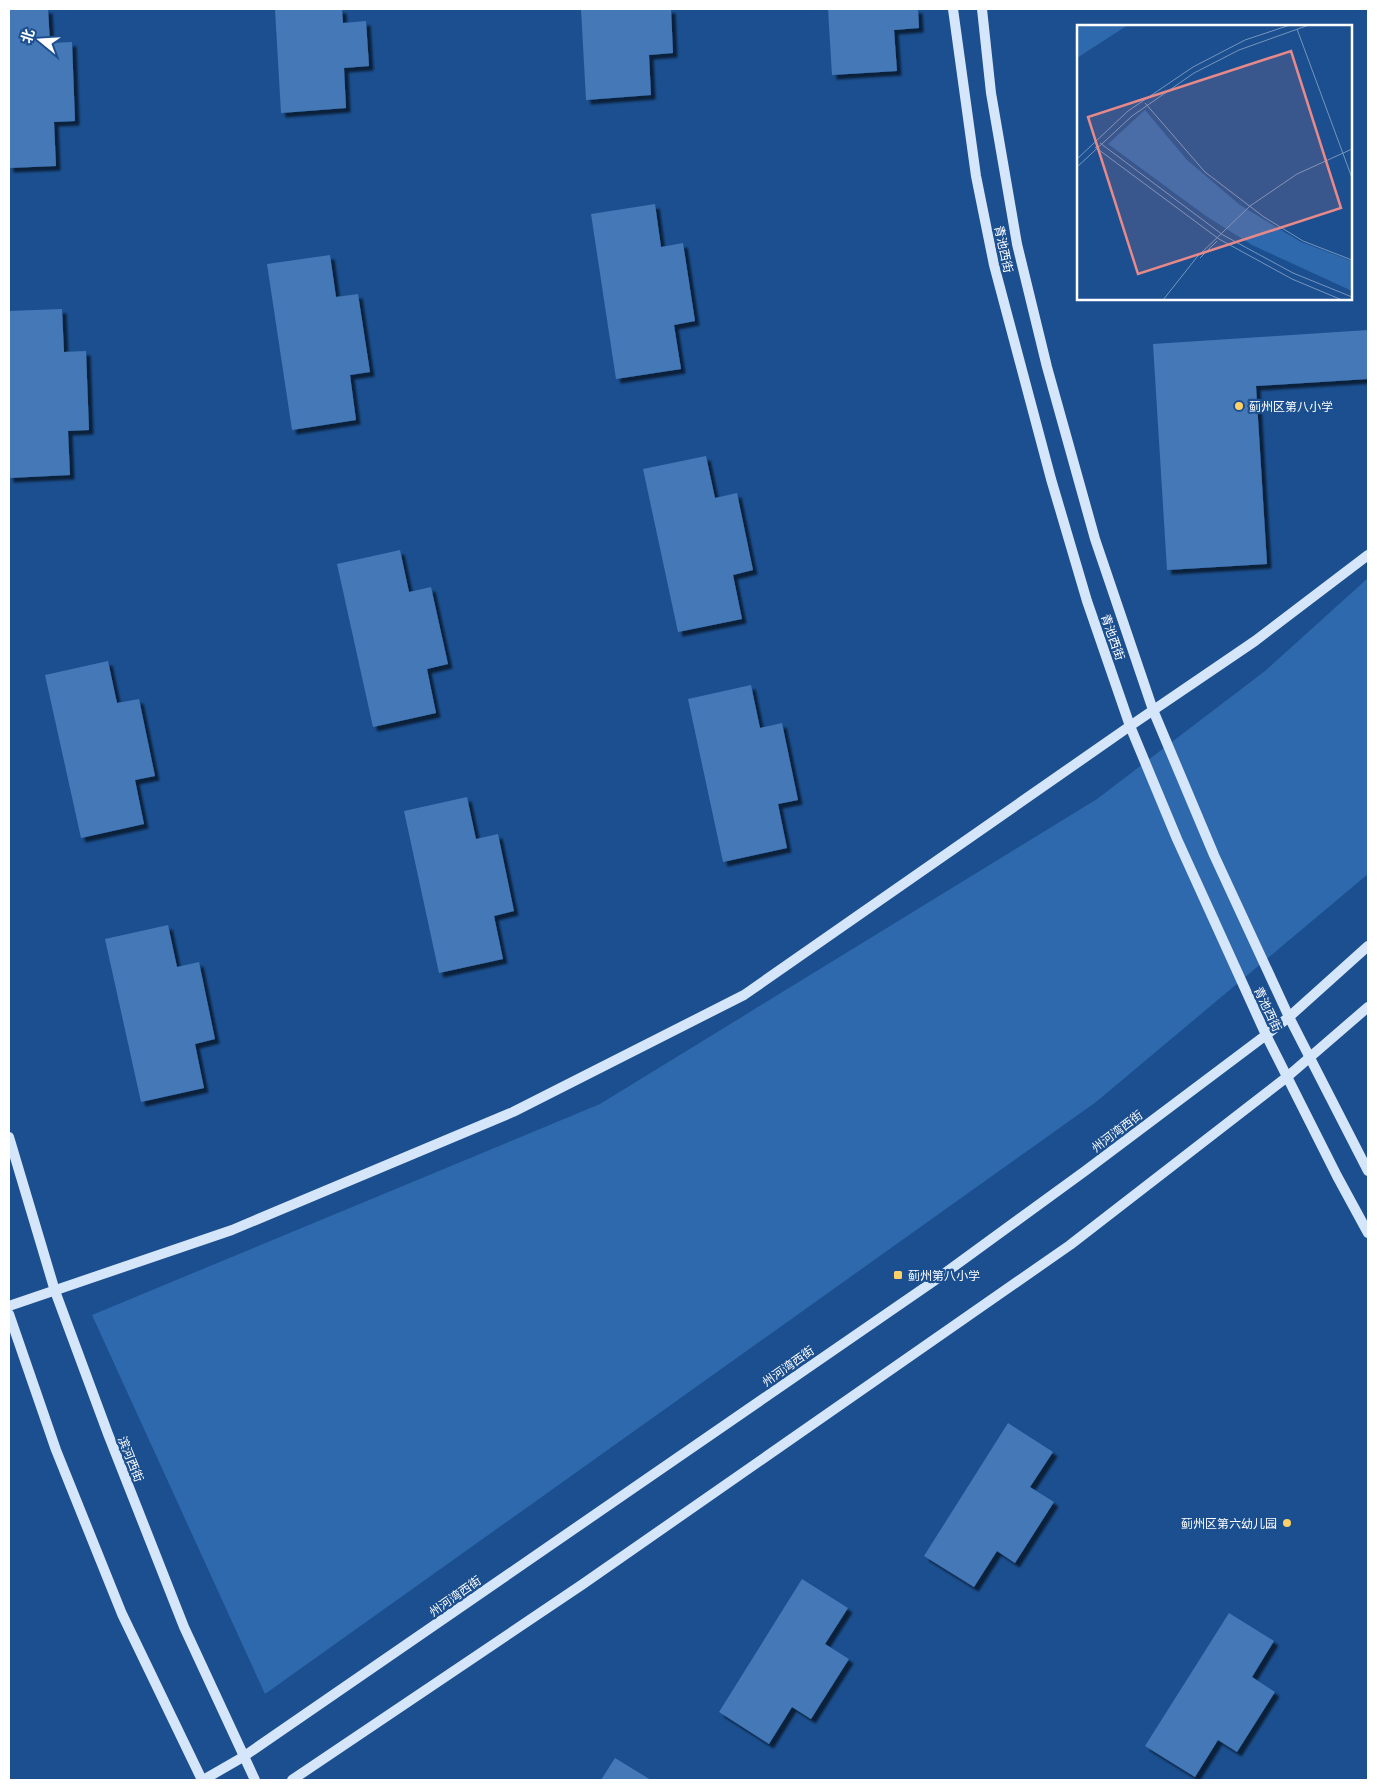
<svg xmlns="http://www.w3.org/2000/svg" width="1377" height="1789" font-family="Quicksand,'Noto Sans SC',sans-serif">
<style>
.green{fill:#2e69ad}
.building{fill:#4478b7;filter:url(#shadow)}
.lines{fill:none;stroke-linecap:round;stroke-linejoin:round}
.secondary{stroke:#d6e6fa;stroke-width:10}
.poi-dot{fill:#ffd166;stroke:#1b4f8f;stroke-width:2}
.labels{text-anchor:middle;dominant-baseline:central;stroke-width:4.5;stroke-linejoin:round;paint-order:stroke}
.street-label{font-size:12px;fill:#fff;stroke:#1b4f8f}
.poi-label{font-size:12px;fill:#fff;stroke:#1b4f8f;text-anchor:start}
.inset-road{fill:none;stroke:#7695bc;stroke-width:1}
.view{fill:#e88989;fill-opacity:0.15;stroke:#e88989;stroke-width:2.5}
.inset-edge{fill:none;stroke:#fff;stroke-width:2.5}
</style>
<defs>
<filter id="shadow"><feDropShadow dx="4.5" dy="4.5" stdDeviation="1" flood-color="#0009"/></filter>
</defs>
<rect width="100%" height="100%" fill="#1b4f8f"/>
<!-- green -->
<polygon class="green" points="1368,578 1368,874 1096,1102 265,1694 92,1315 600,1104 1097,799 1265,671"/>
<!-- building -->
<g class="building">
<polygon points="9,9 48,9 50,43 72,42 75,121 54,122 56,166 9,168"/>
<polygon points="275,9 342,9 343,23 366,21 369,66 344,68 346,108 281,113"/>
<polygon points="581,9 671,9 673,53 649,55 651,95 586,100"/>
<polygon points="828,9 918,9 919,28 894,30 897,71 832,75"/>
<polygon points="655,204 661,247 683,243 695,321 674,325 681,369 616,379 591,214"/>
<polygon points="330,255 336,297 358,294 370,372 350,375 356,420 292,430 267,264"/>
<polygon points="62,309 64,352 86,351 89,430 68,431 70,475 9,478 9,311"/>
<polygon points="1368,330 1368,379 1256,386 1267,564 1167,570 1153,344"/>
<polygon points="706,456 715,498 737,493 753,570 733,575 742,619 678,632 643,469"/>
<polygon points="400,550 409,592 431,587 448,664 427,669 436,713 373,727 337,564"/>
<polygon points="108,661 117,703 139,699 155,776 135,780 144,824 81,838 45,675"/>
<polygon points="751,685 760,728 782,723 798,800 778,804 787,848 723,862 688,699"/>
<polygon points="467,797 476,839 498,834 514,911 494,916 503,959 439,973 404,811"/>
<polygon points="168,925 177,967 199,962 215,1039 195,1044 204,1088 141,1102 105,939"/>
<polygon points="1008,1423 1053,1452 1030,1487 1054,1502 1015,1563 997,1551 974,1587 924,1556"/>
<polygon points="802,1579 848,1608 825,1644 849,1659 811,1719 792,1707 769,1744 719,1712"/>
<polygon points="1229,1613 1274,1641 1252,1677 1275,1692 1237,1752 1218,1740 1195,1777 1145,1746"/>
<polygon points="615,1758 651,1780 601,1780"/>
</g>
<g class="lines">
<!-- secondary -->
<g class="secondary">
<polyline points="953,9 976,176 994,265 1051,479 1087,601 1130,726 1177,839 1266,1035 1337,1176 1368,1233"/>
<polyline points="982,9 991,93 1017,244 1047,367 1095,539 1153,710 1214,855 1289,1017 1368,1171"/>
<polyline points="9,1137 55,1291 108,1434 184,1627 255,1780"/>
<polyline points="9,1306 232,1230 513,1112 744,995 1130,726 1255,641 1368,555"/>
<polyline points="9,1314 56,1450 122,1614 202,1780"/>
<polyline points="203,1780 243,1757 934,1281 1085,1171 1266,1035 1289,1017 1368,946"/>
<polyline points="292,1780 583,1584 1070,1245 1287,1077 1368,1007"/>
</g>
</g>
<!-- markers -->
<g class="poi-dot">
<circle cx="1239" cy="406" r="5"/>
<rect x="893" y="1270" width="10" height="10" rx="2.5"/>
<circle cx="1287" cy="1523" r="5"/>
</g>
<g class="labels">
<!-- street labels -->
<g class="street-label">
<text transform="translate(1004 249) rotate(78)">青池西街</text>
<text transform="translate(1113 637) rotate(71)">青池西街</text>
<text transform="translate(1268 1009) rotate(65)">青池西街</text>
<text transform="translate(1117 1131) rotate(-37)">州河湾西街</text>
<text transform="translate(788 1366) rotate(-35)">州河湾西街</text>
<text transform="translate(131 1459) rotate(68)">滨河西街</text>
<text transform="translate(455 1596) rotate(-35)">州河湾西街</text>
</g>
<!-- poi labels -->
<g class="poi-label">
<text x="1249" y="406">蓟州区第八小学</text>
<text x="908" y="1275">蓟州第八小学</text>
<text x="1277" y="1523" text-anchor="end">蓟州区第六幼儿园</text>
</g>
</g>
<!-- overview -->
<g transform="translate(1077 25)">
<rect width="275" height="275" fill="#1b4f8f"/>
<path d="M0 0H51L0 33ZM68 85 110 135 163 180 224 217 275 236V266L175 220 129 191 31 119Z" fill="#2e69ad"/>
<path class="inset-road" d="M220 4 275 153M68 78 128 147 187 192 226 216 275 235M23 118 146 210 216 248 275 272M18 122 142 214 215 254 265 275M0 134 51 86 116 42 168 15 213 0M0 142 55 91 117 48 162 25 232 0M123 233 140 216M86 275 120 232 173 181 220 149 275 124"/>
<path class="view" d="M214 26 264 183 61 249 11 92Z"/>
<rect width="275" height="275" class="inset-edge"/>
</g>
<!-- border -->
<rect width="1377" height="1789" fill="none" stroke="#ffffff" stroke-width="20"/>
<!-- north arrow -->
<g transform="translate(40 40) rotate(288)" stroke="#1b4f8f" stroke-width="4" paint-order="stroke">
<path d="M0-4L9 19L0 12L-9 19Z" fill="#ffffff"/>
<text y="-8" font-size="14" font-weight="bold" text-anchor="middle" fill="#ffffff">北</text>
</g>
</svg>
